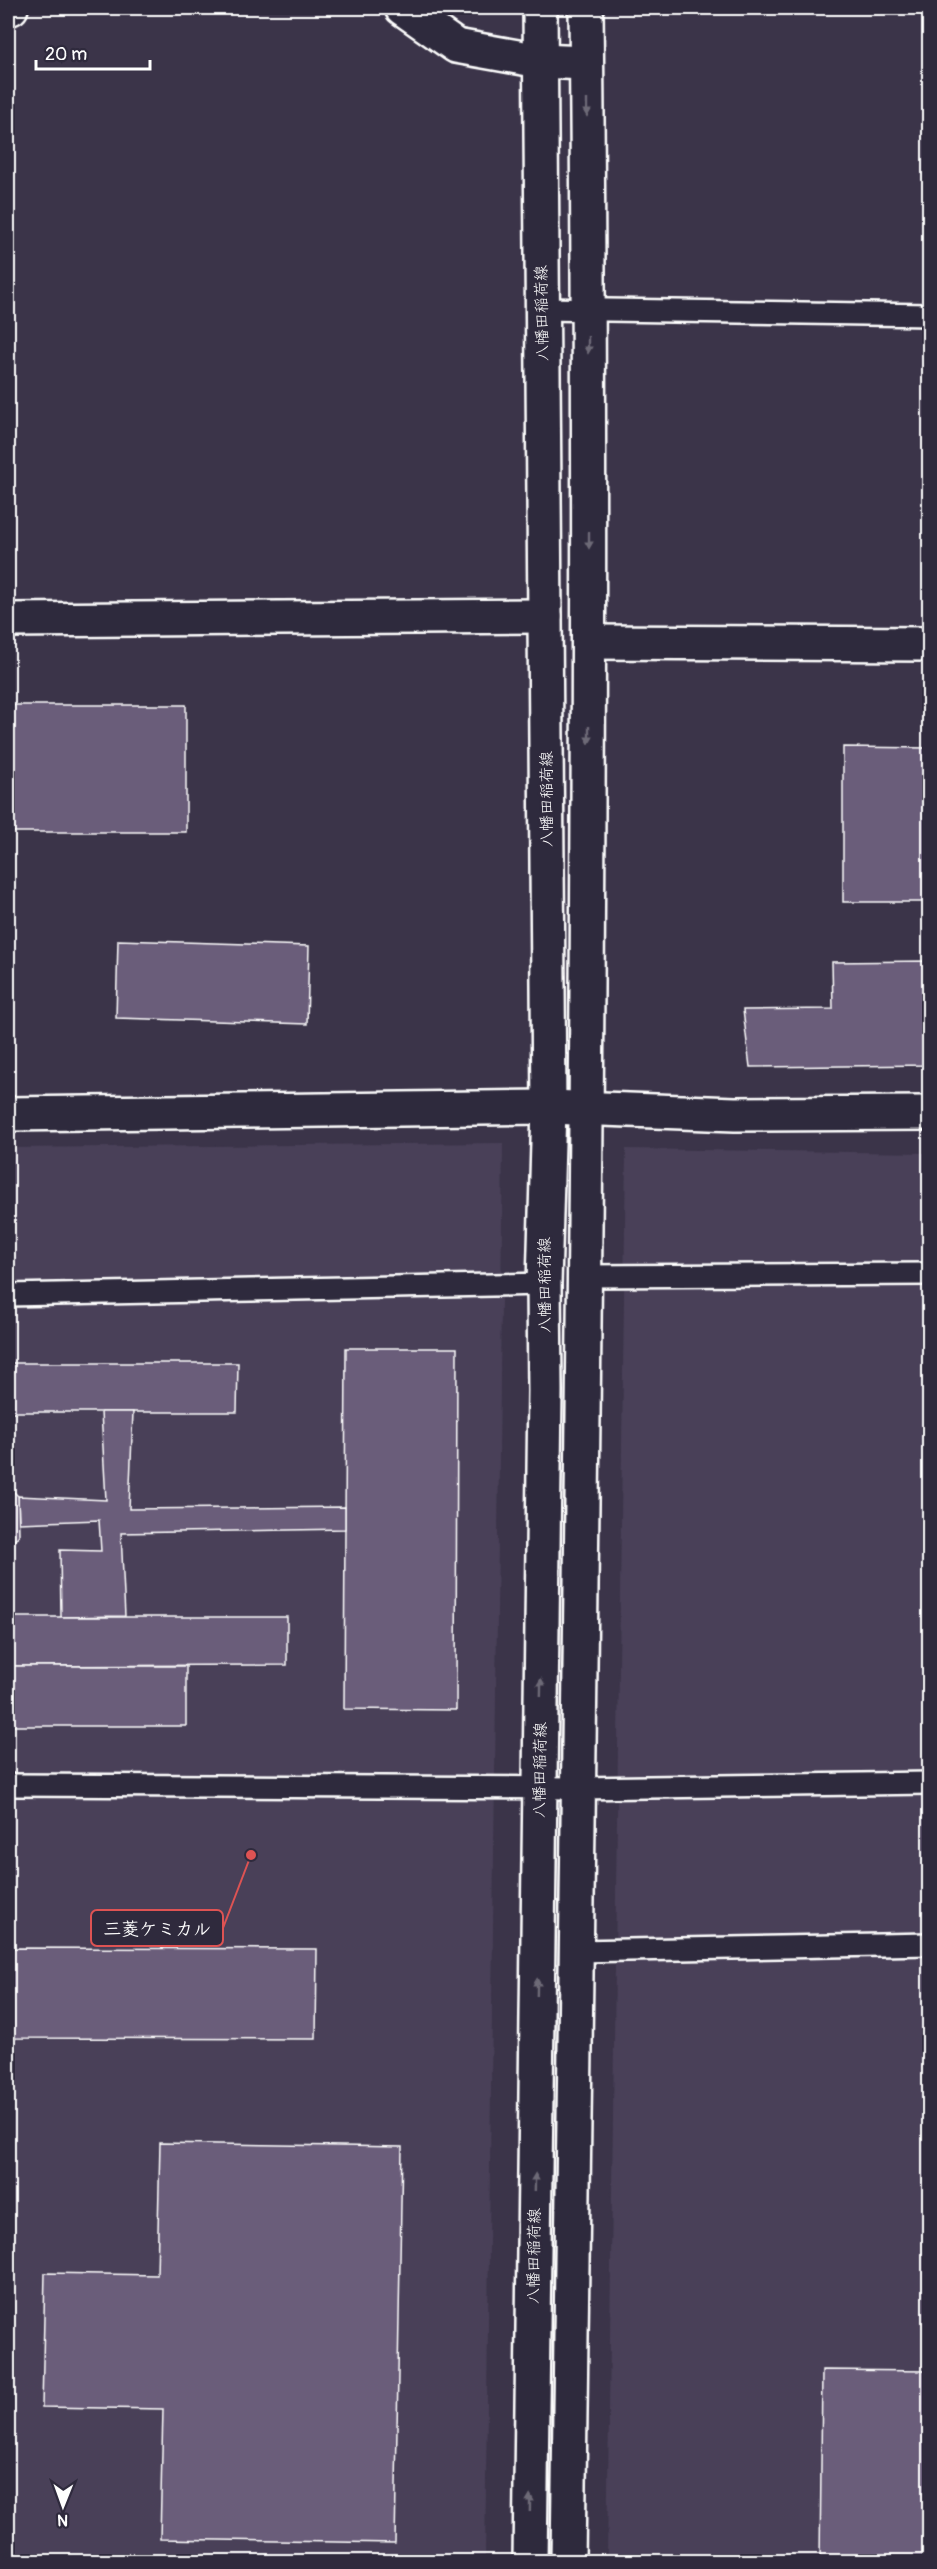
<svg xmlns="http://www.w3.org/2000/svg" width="937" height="2569" font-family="Pangolin,'Klee One',sans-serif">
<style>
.built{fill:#494058}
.building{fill:#6b5d7a;stroke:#fff;stroke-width:1.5}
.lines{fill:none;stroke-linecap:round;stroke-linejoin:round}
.service-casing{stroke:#fff;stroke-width:26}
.minor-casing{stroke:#fff;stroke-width:38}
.tertiary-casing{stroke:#fff;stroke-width:38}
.secondary-casing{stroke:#fff;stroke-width:38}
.service{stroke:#2f2a3d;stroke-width:21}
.minor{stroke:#2f2a3d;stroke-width:33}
.tertiary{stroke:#2f2a3d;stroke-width:33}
.secondary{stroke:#2f2a3d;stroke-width:33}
.oneway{fill:#6d6a77}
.labels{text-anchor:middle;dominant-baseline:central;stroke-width:4.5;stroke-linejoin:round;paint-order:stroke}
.street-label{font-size:16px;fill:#fff;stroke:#2f2a3d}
.leader{fill:none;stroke:#de5353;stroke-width:2}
.callout-dot{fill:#de5353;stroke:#2f2a3d;stroke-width:2}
.callout{fill:#2f2a3d;stroke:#de5353;stroke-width:2}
.callout-label{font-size:18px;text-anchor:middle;font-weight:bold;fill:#fff}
</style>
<rect width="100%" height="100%" fill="#3b3449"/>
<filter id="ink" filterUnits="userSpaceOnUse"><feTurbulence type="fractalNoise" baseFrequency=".0167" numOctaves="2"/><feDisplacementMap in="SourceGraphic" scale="12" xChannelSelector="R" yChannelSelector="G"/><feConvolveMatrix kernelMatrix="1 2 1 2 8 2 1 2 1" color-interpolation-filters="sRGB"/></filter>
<g filter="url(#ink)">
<!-- built -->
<g class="built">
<polygon points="503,1143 485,2561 8,2561 8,1148"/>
<polygon points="626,1149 929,1153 929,2561 607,2562"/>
</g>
<!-- building -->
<g class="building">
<rect x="8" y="705" width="178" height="127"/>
<polygon points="843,747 930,748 930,902 843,902"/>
<polygon points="118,940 309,946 307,1024 116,1018"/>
<polygon points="930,961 930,1065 750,1067 743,1010 833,1009 832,962"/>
<polygon points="346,1348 457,1348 456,1710 344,1709"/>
<polygon points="8,1363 238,1363 237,1412 8,1412"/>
<polygon points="101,1412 133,1412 129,1509 345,1507 345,1529 121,1533 125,1616 61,1617 60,1550 101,1551 99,1520 19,1523 18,1496 106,1500"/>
<polygon points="8,1486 18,1496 19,1535 8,1548"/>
<polygon points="8,1617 287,1617 287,1665 8,1666"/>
<rect x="11" y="1666" width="175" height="60"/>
<polygon points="8,1948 317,1949 316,2039 8,2038"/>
<polygon points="160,2143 402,2147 395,2543 160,2539 163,2409 42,2407 45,2273 157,2275"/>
<polygon points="822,2370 930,2371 930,2562 820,2562"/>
</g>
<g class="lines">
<!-- service casing -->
<g class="service-casing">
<g id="service">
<polyline points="542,309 930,315"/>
<polyline points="583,1276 930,1274"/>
<polyline points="8,1295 544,1284"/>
<polyline points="8,1785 579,1788 930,1783"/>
<polyline points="576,1951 930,1944"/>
</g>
</g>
<!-- minor casing -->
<g class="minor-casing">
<g id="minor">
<polyline points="402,8 456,46 540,61 586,63"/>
<polyline points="8,9 11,8"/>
<polyline points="8,620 545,616"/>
<polyline points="589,642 930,644"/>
</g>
</g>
<!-- tertiary casing -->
<g class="tertiary-casing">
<polyline id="tertiary" points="8,1114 549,1107 735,1114 930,1113"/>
</g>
<!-- secondary casing -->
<g class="secondary-casing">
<g id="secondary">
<polyline points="530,2562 545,1391 544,1284 549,1107 540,8"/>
<path d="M568 2562C579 1710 595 859 586 8"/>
</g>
</g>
<!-- service -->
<use href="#service" class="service"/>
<!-- minor -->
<use href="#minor" class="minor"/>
<!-- tertiary -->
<use href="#tertiary" class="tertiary"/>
<!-- secondary -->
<use href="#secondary" class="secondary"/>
</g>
<!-- one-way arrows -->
<defs><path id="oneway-solid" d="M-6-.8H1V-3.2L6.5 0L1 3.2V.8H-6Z" transform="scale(1.5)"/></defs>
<g class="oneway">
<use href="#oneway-solid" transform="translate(587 108) rotate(90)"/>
<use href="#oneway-solid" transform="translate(588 345) rotate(90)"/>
<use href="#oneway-solid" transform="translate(589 540) rotate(90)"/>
<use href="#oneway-solid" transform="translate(589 735) rotate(90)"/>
<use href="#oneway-solid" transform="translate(541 1687) rotate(-89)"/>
<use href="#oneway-solid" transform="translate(537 1987) rotate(-89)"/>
<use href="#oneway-solid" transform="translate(535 2182) rotate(-89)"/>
<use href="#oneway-solid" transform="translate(530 2503) rotate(-89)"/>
</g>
</g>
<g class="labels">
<!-- street labels -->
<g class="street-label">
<text transform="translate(542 313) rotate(-91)">八幡田稲荷線</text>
<text transform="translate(547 799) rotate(-90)">八幡田稲荷線</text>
<text transform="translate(545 1285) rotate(-90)">八幡田稲荷線</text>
<text transform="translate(540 1770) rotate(-89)">八幡田稲荷線</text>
<text transform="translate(534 2256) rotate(-89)">八幡田稲荷線</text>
</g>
</g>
<!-- callouts -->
<path class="leader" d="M251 1855L223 1928"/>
<circle class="callout-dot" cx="251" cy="1855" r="6"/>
<rect class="callout" x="91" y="1910" width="132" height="36" rx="6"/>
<g class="callout-label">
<text x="157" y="1935">三菱ケミカル</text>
</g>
<!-- margin -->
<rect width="937" height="2569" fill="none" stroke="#2f2a3d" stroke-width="30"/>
<rect x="15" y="15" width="907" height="2539" fill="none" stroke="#fff" stroke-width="2" filter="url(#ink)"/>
<!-- north arrow -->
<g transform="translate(63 2506) rotate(181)" stroke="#2f2a3d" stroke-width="4.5" paint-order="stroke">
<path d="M0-4.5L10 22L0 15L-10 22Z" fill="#ffffff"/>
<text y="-9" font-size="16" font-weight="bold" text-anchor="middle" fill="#ffffff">N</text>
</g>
<!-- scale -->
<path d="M36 60v9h114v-9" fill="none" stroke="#ffffff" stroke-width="3"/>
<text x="45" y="60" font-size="18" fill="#ffffff" stroke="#2f2a3d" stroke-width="4.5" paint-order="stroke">20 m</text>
</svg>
